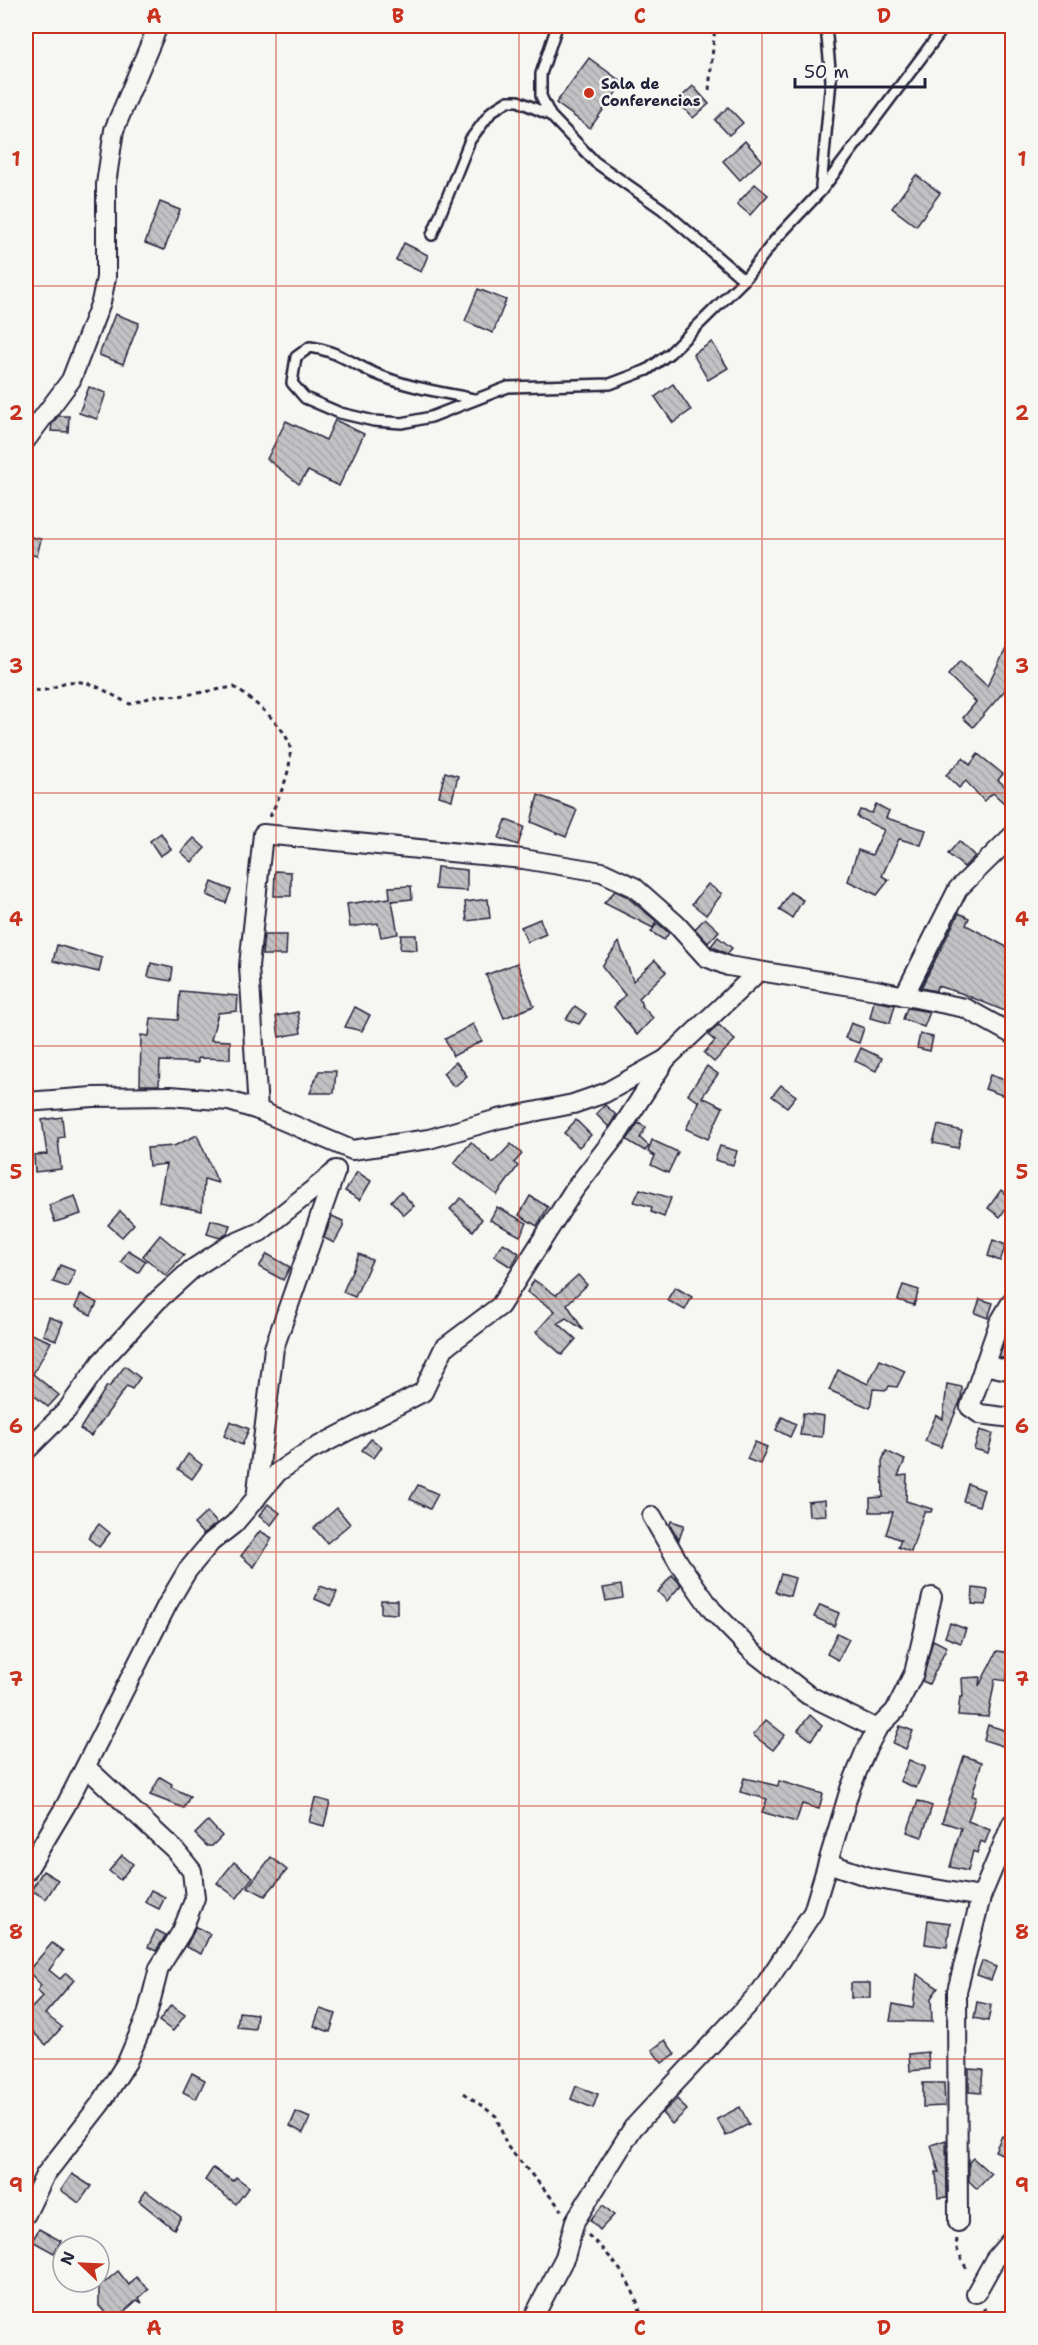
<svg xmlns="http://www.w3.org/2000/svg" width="1038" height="2345" font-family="'Shantell Sans',sans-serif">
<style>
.building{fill:url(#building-back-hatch);stroke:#22223b;stroke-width:1.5}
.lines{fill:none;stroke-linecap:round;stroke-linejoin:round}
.lane-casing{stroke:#22223b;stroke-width:14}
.street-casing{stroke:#22223b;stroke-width:22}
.path{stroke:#22223b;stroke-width:3;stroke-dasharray:4.5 4.5;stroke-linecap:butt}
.lane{stroke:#f6f6f2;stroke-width:9}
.street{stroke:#f6f6f2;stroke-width:18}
.grid{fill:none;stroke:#c8321e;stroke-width:1.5;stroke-opacity:0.55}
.poi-dot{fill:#c8321e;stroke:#f6f6f2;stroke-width:2}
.labels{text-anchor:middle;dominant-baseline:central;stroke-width:5;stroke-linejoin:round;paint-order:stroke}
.poi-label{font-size:15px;font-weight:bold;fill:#22223b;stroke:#f6f6f2;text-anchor:start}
.neatline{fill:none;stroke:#c8321e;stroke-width:2}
.grid-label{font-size:20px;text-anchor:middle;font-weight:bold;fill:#c8321e}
</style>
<defs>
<pattern id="building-back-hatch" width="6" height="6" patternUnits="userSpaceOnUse" patternTransform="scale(1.5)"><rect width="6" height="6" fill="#c2c2c4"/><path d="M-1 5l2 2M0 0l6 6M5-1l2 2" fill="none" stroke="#a6a6a9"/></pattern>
</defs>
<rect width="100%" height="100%" fill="#f6f6f2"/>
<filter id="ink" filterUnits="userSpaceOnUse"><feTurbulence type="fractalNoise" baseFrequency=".0167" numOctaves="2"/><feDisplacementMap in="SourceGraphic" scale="12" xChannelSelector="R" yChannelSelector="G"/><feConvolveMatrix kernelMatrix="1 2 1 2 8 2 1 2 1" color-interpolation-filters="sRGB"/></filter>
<g filter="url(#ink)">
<!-- building -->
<g class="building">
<polygon points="589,58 623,83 590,128 556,103"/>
<polygon points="693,86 709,104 693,118 677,101"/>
<polygon points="728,107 743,123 729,135 715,120"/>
<polygon points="745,141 762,160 740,180 723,161"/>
<polygon points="916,175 940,193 916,226 892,208"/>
<polygon points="755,184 768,195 750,215 737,204"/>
<polygon points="160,202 180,210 164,250 145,243"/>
<polygon points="404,243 428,255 421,272 396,260"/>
<polygon points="478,289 506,300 493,333 465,321"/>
<polygon points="115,314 139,323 123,364 99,355"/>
<polygon points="712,342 728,368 708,380 693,354"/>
<polygon points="673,384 691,410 673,423 655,397"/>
<polygon points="89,387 106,393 97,419 79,413"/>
<polygon points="58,416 69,416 68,432 51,431 52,424"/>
<polygon points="335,420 364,434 339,486 308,471 299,484 267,459 286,421 326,440"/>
<polygon points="26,536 41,539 37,556 26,553"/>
<polygon points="1012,637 1012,682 973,727 963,718 976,702 948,675 960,661 987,686"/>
<polygon points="978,754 1003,774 998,780 1012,792 1012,810 993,793 984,801 966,781 959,788 946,775 963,758 970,765"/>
<polygon points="445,772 458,776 452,800 439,796"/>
<polygon points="538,795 577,810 566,837 531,822"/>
<polygon points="876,804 889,811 886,818 926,830 921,845 899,839 882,876 889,880 877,895 848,881 858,850 872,855 884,830 857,817 860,810 872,813"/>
<polygon points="506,820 524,827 518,845 499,838"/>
<polygon points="161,833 171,849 160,856 150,841"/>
<polygon points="194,838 205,848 192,862 181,852"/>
<polygon points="959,841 975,856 964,867 948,854"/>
<polygon points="437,867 467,870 467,891 435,889"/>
<polygon points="275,871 291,872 291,896 274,896"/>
<polygon points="212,882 231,890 226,903 207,895"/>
<polygon points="708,884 722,894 706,915 692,904"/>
<polygon points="411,886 412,899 392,901 398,934 381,937 378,923 350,927 347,904 390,898 389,887"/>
<polygon points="615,891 626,896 656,921 653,928 604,903"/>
<polygon points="790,892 803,900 792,918 779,910"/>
<polygon points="488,899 490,918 467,921 465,902"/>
<polygon points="959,913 969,918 966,925 1012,950 1012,1014 961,993 937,986 936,991 921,988"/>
<polygon points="705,918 719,931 708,943 695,929"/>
<polygon points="540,919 546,934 527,942 521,927"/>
<polygon points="657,923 669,933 664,940 651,932"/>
<polygon points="264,935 287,935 286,955 262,955"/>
<polygon points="401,935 416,935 417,950 400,949"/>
<polygon points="718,937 732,948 727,954 711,946"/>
<polygon points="619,942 633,981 655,960 666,972 639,998 642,1006 653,1018 637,1035 614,1007 625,995 602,966"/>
<polygon points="57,945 102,958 99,972 53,961"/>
<polygon points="151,963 173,968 171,981 148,977"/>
<polygon points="517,963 534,1006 504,1018 486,975"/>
<polygon points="180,991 238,996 237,1011 218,1013 211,1040 230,1041 230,1059 198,1058 198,1063 160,1061 159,1085 140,1085 141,1035 149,1036 151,1018 178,1020"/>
<polygon points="874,1001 895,1005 890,1023 870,1018"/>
<polygon points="575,1006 586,1014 579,1024 566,1019"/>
<polygon points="355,1007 370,1015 362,1031 345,1027"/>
<polygon points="907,1008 930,1012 924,1027 903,1019"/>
<polygon points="298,1012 301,1033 279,1037 276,1016"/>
<polygon points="851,1023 864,1028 859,1043 845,1038"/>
<polygon points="473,1024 482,1041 453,1056 445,1039"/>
<polygon points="719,1025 735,1040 714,1062 704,1053 715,1041 708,1035"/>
<polygon points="920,1034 933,1037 930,1051 917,1048"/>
<polygon points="861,1048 882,1058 876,1071 855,1061"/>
<polygon points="456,1062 467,1076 454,1087 443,1073"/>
<polygon points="707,1066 718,1074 702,1097 723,1107 708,1139 686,1129 700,1100 699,1102 688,1094"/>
<polygon points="319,1071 336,1071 334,1093 310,1093"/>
<polygon points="990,1075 1011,1082 1005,1096 985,1089"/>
<polygon points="781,1085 796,1096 787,1107 772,1096"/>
<polygon points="605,1105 616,1115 609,1127 596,1114"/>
<polygon points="62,1117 64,1137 58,1138 61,1169 35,1172 34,1155 47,1154 42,1120"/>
<polygon points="576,1120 591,1135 579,1147 564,1133"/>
<polygon points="638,1123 646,1127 640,1138 649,1146 645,1151 627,1140"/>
<polygon points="938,1125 962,1131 958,1148 933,1143"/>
<polygon points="197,1135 218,1183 204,1179 202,1211 159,1202 166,1164 149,1166 147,1148 174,1146"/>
<polygon points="652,1140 678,1152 668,1173 651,1165 655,1156 648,1152"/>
<polygon points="471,1142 493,1163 511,1144 522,1154 514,1163 518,1166 497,1195 454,1163"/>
<polygon points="720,1146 737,1151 733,1165 715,1160"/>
<polygon points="357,1172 371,1181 360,1200 345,1191"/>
<polygon points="640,1189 671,1198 664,1217 651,1212 652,1207 634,1202"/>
<polygon points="1001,1190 1012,1199 1000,1217 988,1208"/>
<polygon points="401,1192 414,1206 404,1215 391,1201"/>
<polygon points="75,1196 81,1214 55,1222 49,1205"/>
<polygon points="530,1196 548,1207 537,1226 519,1215"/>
<polygon points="461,1198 482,1219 473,1231 450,1209"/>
<polygon points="497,1207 527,1223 520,1236 490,1220"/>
<polygon points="120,1211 134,1224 122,1237 108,1225"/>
<polygon points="332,1216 343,1221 343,1227 334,1243 324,1238"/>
<polygon points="211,1220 230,1225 227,1234 220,1238 207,1234"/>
<polygon points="160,1235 184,1255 166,1276 143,1256"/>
<polygon points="993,1240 1006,1245 1000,1261 988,1256"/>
<polygon points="503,1243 519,1253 511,1267 494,1256"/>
<polygon points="128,1250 146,1261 138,1273 121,1262"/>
<polygon points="267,1254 290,1267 283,1280 259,1267"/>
<polygon points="359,1254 372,1260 355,1297 343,1292"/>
<polygon points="60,1265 75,1271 68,1287 53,1282"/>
<polygon points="578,1275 587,1285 567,1304 583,1330 566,1318 558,1323 576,1339 562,1355 536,1332 555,1311 527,1292 534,1280 556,1295"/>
<polygon points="903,1285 919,1290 914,1305 898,1300"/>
<polygon points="675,1287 692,1297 685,1310 667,1300"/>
<polygon points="81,1294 97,1303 91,1315 75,1307"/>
<polygon points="980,1299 993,1303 988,1318 975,1313"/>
<polygon points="49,1317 63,1322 56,1340 43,1335"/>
<polygon points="1012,1322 1012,1360 999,1357"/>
<polygon points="26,1332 51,1342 33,1374 59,1395 48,1407 26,1389"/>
<polygon points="880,1360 905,1371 897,1387 889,1386 887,1390 873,1389 870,1408 829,1390 838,1370 868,1384"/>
<polygon points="125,1366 140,1378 132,1389 127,1386 91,1436 80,1429 107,1386 109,1387"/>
<polygon points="947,1384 962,1387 961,1399 941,1447 925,1441 936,1415 943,1419"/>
<polygon points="803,1413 824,1416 822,1437 800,1435"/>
<polygon points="782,1417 796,1424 790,1437 776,1430"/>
<polygon points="230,1421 249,1429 242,1445 224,1436"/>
<polygon points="980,1430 993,1434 988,1453 974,1449"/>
<polygon points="371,1439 382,1447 374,1458 362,1450"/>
<polygon points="755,1442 767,1447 760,1464 747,1459"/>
<polygon points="886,1451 905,1460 898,1476 907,1475 906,1501 932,1509 931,1512 924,1512 911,1552 898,1547 901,1540 886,1534 893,1512 870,1512 870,1498 883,1497 882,1461"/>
<polygon points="188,1454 202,1465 192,1479 178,1469"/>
<polygon points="968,1484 984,1490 979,1506 963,1501"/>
<polygon points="418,1485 438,1494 430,1509 410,1499"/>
<polygon points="825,1500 826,1515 809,1516 808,1502"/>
<polygon points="268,1504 280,1513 271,1525 259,1516"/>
<polygon points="337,1508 350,1524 327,1543 314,1528"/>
<polygon points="207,1512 217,1523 203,1534 194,1524"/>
<polygon points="671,1521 684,1525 679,1540 670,1525"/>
<polygon points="99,1524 110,1533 99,1547 88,1538"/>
<polygon points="260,1531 272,1538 254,1567 241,1556"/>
<polygon points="781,1574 795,1578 790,1596 775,1592"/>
<polygon points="672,1575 681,1585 667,1601 658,1592"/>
<polygon points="621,1585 623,1598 606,1601 603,1588"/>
<polygon points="320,1586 337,1592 331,1606 315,1599"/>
<polygon points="973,1588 988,1590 986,1605 972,1604"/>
<polygon points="381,1600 397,1600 397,1614 381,1613"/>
<polygon points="820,1605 839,1613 834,1626 814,1617"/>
<polygon points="950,1623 966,1629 961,1643 945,1637"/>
<polygon points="837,1633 849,1639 838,1660 827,1654"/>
<polygon points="933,1640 947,1647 929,1684 922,1681"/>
<polygon points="997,1651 1011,1653 1006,1681 995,1679 988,1717 958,1715 960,1697 963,1697 962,1678 980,1677 979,1686"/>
<polygon points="810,1715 822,1726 811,1740 798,1730"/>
<polygon points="766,1720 785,1735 773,1750 753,1735"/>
<polygon points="988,1725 1007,1731 1003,1746 984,1740"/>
<polygon points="900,1726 913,1731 906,1749 893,1743"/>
<polygon points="964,1756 982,1762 972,1796 976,1797 968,1821 990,1830 985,1843 981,1841 977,1853 973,1851 968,1871 950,1867 961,1828 942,1822"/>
<polygon points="909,1760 925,1767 916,1788 900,1781"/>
<polygon points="160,1777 172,1784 171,1787 190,1796 184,1808 150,1795"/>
<polygon points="744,1778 778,1786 779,1781 823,1794 819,1809 802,1804 796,1822 762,1812 767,1799 740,1792"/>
<polygon points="315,1798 330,1802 324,1826 309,1822"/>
<polygon points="918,1801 932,1806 922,1837 907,1832"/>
<polygon points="208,1821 222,1836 212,1846 207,1846 195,1834"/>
<polygon points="122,1855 133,1864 120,1880 109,1871"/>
<polygon points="271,1857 287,1870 265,1896 248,1887"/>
<polygon points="234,1862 253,1877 237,1898 217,1883"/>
<polygon points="43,1871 58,1880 46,1899 31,1890"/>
<polygon points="151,1890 165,1897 159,1909 145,1902"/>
<polygon points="928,1920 950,1923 947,1947 925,1944"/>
<polygon points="196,1927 210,1934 201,1954 186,1947"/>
<polygon points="156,1930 166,1935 156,1951 148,1947"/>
<polygon points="52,1943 63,1951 49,1970 60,1979 66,1973 74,1980 45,2014 62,2027 46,2045 33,2032 26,2039 26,2014 43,1996 37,1991 41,1985 28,1971"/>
<polygon points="982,1961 996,1967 991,1980 977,1975"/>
<polygon points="917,1974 938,1988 931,1998 932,2022 890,2021 893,2004 913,2008"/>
<rect x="851" y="1983" width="19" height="15"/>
<polygon points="977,2002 991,2005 988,2021 974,2018"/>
<polygon points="171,2005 185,2015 173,2031 159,2021"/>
<polygon points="320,2009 336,2014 330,2032 314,2026"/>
<polygon points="239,2012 257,2014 255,2029 237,2027"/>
<polygon points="665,2040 675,2054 662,2063 652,2050"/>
<polygon points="928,2052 929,2069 910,2071 909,2054"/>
<polygon points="969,2069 983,2070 981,2093 969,2092"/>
<polygon points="192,2073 205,2080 196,2099 183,2092"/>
<polygon points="923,2083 944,2083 945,2106 923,2107"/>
<polygon points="576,2086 598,2094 593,2108 571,2099"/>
<polygon points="677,2099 687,2110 672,2124 662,2113"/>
<polygon points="740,2107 749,2124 726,2136 717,2119"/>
<polygon points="296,2112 310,2118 303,2133 290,2126"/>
<polygon points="1002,2136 1012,2141 1012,2149 1006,2156 995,2151"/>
<polygon points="946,2140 947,2197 938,2198 936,2172 939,2172 931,2145"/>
<polygon points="973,2158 991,2174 977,2189 969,2181 969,2162"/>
<polygon points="213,2168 233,2181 236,2177 249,2187 236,2204 205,2180"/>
<polygon points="72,2174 91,2186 79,2203 61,2190"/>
<polygon points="146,2191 181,2217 174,2229 139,2201"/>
<polygon points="603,2205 614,2215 600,2230 590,2220"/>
<polygon points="39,2229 61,2241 54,2253 32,2241"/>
<polygon points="118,2271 129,2285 136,2277 149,2289 139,2298 142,2303 137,2300 116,2319 111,2319 99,2306 99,2282 105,2282"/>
</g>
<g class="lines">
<!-- lane casing -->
<g class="lane-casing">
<g id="lane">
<polyline points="550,115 541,96 541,74 557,26"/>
<polyline points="821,187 831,80 826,26"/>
<polyline points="432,235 470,140 492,111 508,101 518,101 550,115 595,162 662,209 744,280"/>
<path d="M474 399C440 392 406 387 374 373 352 363 334 350 310 347L296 357 292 383 305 398 340 413 374 421 402 423 431 417 508 387 610 384 647 370 670 353 744 280 775 240 821 191 945 26"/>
</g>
</g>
<!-- street casing -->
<g class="street-casing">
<g id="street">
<polyline points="26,440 71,380 101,302 106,278 106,184 114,130 158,26"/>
<polyline points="904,996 958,889 1012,836"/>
<polyline points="26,1102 93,1097 171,1096 229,1101 258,1110 352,1150 429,1139 498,1119 573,1104 605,1093 666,1059 758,972"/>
<polyline points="258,1110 249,966 263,834 523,859 602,872 634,887 676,924 706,957 728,966 876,990 965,1008 1012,1034"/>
<polyline points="1012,1301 999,1323 970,1407 980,1414 1012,1418"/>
<polyline points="984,1365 1012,1371"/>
<polyline points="26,1451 67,1410 101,1362 158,1300 191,1270 228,1246 260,1232 336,1171"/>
<polyline points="256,1499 274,1348 336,1170"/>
<polyline points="652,1516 679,1563 712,1610 753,1652 808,1695 877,1729"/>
<polyline points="828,1863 872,1878 981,1897"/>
<polyline points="26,1872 66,1805 167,1605 187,1571 211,1542 234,1524 278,1472 309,1451 423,1392 444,1348 500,1306 574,1190 619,1132 666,1059"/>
<polyline points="26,2214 45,2175 101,2103 127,2062 147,2015 159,1968 182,1931 195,1898 192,1871 175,1850 86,1767"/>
<polyline points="958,2222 957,1991 981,1897 1012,1823"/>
<polyline points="976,2293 995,2259 1012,2239"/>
<polyline points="532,2320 565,2257 575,2221 633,2128 761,1991 813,1912 850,1789 865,1752 877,1729 895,1711 914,1673 932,1597"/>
</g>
</g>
<!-- path -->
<g class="path">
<polyline points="709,90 715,26"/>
<path d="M26 690C32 690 39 691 45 690 53 689 60 683 68 682 94 679 109 695 130 704L159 695 179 696 234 687C250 698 288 727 290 748 292 773 279 796 269 819"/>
<polyline points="464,2093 496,2116 507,2146 562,2210"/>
<path d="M588 2235C617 2262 632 2281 643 2320"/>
<polyline points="957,2239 956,2247 968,2272"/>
<polyline points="984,2308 991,2320"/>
</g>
<!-- lane -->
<use href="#lane" class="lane"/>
<!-- street -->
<use href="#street" class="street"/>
</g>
</g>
<!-- grid -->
<path class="grid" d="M276 26V2320M519 26V2320M762 26V2320M26 286H1012M26 539H1012M26 793H1012M26 1046H1012M26 1299H1012M26 1552H1012M26 1806H1012M26 2059H1012"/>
<!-- markers -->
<circle class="poi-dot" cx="589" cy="93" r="6"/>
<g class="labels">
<!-- poi labels -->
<g class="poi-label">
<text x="601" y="84">Sala de<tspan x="601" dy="17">Conferencias</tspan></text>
</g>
</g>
<!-- margin -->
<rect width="1038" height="2345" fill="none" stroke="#f6f6f2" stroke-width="66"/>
<!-- north arrow -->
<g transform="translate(81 2264) rotate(293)"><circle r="28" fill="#f6f6f2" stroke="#a1a1a9" stroke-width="1.5"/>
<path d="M0-4.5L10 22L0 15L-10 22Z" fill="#c8321e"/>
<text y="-9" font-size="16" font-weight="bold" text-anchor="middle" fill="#22223b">N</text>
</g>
<!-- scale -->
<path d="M795 78v9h130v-9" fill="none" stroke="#22223b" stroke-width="3"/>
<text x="804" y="78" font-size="18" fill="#22223b" stroke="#f6f6f2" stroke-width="4.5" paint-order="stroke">50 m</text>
<rect x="33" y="33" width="972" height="2279" class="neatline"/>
<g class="grid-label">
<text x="154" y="23">A</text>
<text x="398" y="23">B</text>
<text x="640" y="23">C</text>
<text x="884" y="23">D</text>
<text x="16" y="166">1</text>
<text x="1022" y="166">1</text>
<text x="16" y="420">2</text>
<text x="1022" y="420">2</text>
<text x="16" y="673">3</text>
<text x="1022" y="673">3</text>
<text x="16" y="926">4</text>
<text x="1022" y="926">4</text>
<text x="16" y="1179">5</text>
<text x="1022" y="1179">5</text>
<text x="16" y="1433">6</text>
<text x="1022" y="1433">6</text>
<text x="16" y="1686">7</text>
<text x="1022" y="1686">7</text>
<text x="16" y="1939">8</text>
<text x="1022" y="1939">8</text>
<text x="16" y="2192">9</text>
<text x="1022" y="2192">9</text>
<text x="154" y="2335">A</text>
<text x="398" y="2335">B</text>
<text x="640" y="2335">C</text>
<text x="884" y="2335">D</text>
</g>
</svg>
